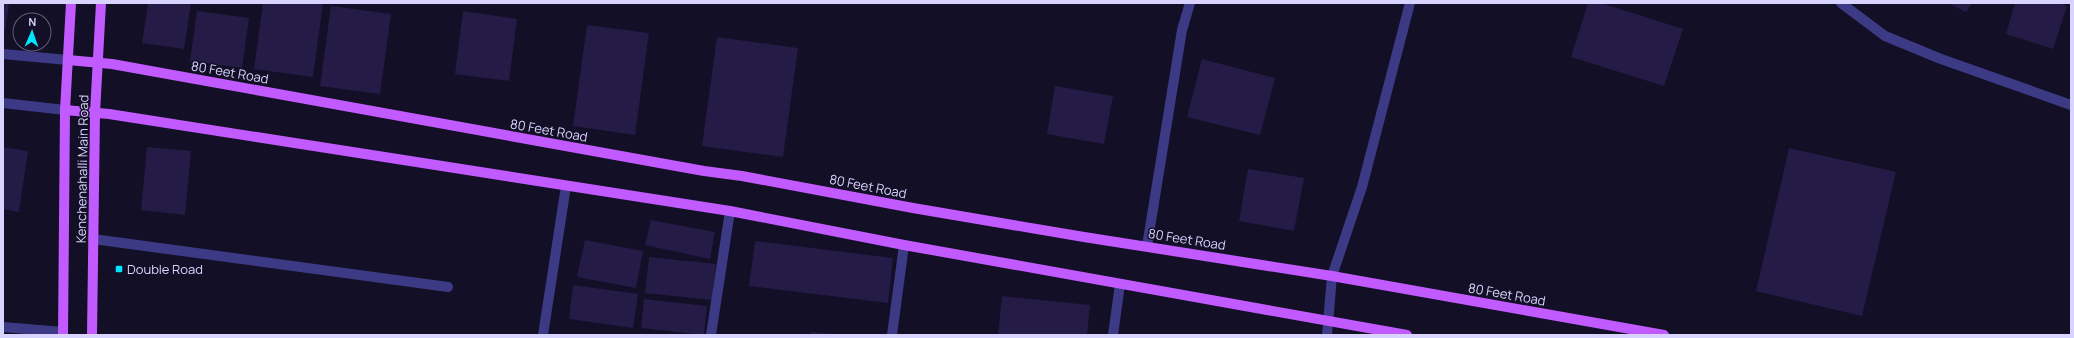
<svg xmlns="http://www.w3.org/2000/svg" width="2074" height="338" font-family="Manrope,sans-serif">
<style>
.building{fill:#241b47}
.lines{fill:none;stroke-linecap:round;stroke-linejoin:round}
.minor{stroke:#3d3a85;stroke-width:10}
.major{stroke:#c25bff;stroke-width:10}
.poi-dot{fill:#00e5ff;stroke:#130f26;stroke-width:1.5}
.labels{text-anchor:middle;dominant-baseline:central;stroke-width:3;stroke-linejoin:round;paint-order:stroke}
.street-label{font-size:13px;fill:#d9d4ff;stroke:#130f26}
.poi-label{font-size:13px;fill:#d9d4ff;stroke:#130f26;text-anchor:start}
</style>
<rect width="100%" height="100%" fill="#130f26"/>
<!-- building -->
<g class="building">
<polygon points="3,3 9,3 5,31 3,31"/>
<polygon points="148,3 191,3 184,49 142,43"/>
<polygon points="263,3 323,3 313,77 254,69"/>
<polygon points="1588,3 1601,3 1683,29 1664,86 1571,57"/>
<polygon points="1948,3 1972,3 1966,12"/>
<polygon points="2015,3 2059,3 2067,6 2053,49 2006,34"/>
<polygon points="331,6 391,14 380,94 320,86"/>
<polygon points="197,11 249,18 242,68 190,61"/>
<polygon points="463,11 517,19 509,81 455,74"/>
<polygon points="587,25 649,33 635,135 573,126"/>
<polygon points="717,37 798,48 783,157 702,146"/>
<polygon points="1202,59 1275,78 1260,135 1187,117"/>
<polygon points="1055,86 1113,96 1104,144 1047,134"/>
<polygon points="3,147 28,151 19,212 3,209"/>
<polygon points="147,147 191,151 185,215 141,210"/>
<polygon points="1789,148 1896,172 1862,316 1756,291"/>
<polygon points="1248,169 1304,178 1294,231 1239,221"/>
<polygon points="651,220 715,232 710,259 645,245"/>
<polygon points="585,240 643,251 636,288 577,277"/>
<polygon points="755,241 893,258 888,303 749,286"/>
<polygon points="649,257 716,264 712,300 645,293"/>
<polygon points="573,285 638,294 633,328 569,319"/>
<polygon points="1002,296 1090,305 1087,335 998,335"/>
<polygon points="644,299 707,306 704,335 641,328"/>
<polygon points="811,332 834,334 834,335 811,335"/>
</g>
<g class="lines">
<!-- minor -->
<g class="minor">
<polyline points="1841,3 1885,36 1941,59 2071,105"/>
<polyline points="3,54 68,60"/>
<polyline points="3,103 65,110"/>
<polyline points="93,239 448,287"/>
<polyline points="1147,246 1182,30 1190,3"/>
<polyline points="3,327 63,332"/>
<polyline points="543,335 566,186"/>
<polyline points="711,335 730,211"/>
<polyline points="892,335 904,245"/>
<polyline points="1113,335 1120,284"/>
<polyline points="1327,335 1332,276 1362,187 1410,3"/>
</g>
<!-- major -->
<g class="major">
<polyline points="68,60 112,64 704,171 742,176 913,208 1084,237 1332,276 1664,335"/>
<polyline points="65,110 109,114 730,211 904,245 1407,335"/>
<polyline points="63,335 65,110 71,3"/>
<polyline points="92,335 95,113 101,3"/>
</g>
</g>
<!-- markers -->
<rect class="poi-dot" x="115" y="265" width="8" height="8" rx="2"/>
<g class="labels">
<!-- street labels -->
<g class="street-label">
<text transform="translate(230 72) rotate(10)">80 Feet Road</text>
<text transform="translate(549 130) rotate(10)">80 Feet Road</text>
<text transform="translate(82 169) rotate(-89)">Kenchenahalli Main Road</text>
<text transform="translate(868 186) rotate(11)">80 Feet Road</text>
<text transform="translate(1187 239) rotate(9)">80 Feet Road</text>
<text transform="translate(1507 294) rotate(10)">80 Feet Road</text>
</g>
<!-- poi labels -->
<g class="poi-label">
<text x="127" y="269">Double Road</text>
</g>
</g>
<!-- border -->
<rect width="2074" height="338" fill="none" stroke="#d9d4ff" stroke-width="8"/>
<!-- north arrow -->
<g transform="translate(32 32) rotate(2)"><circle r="19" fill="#130f26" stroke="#625e7d"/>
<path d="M0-3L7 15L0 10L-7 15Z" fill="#00e5ff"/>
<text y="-6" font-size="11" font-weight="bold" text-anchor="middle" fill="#d9d4ff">N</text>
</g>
</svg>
